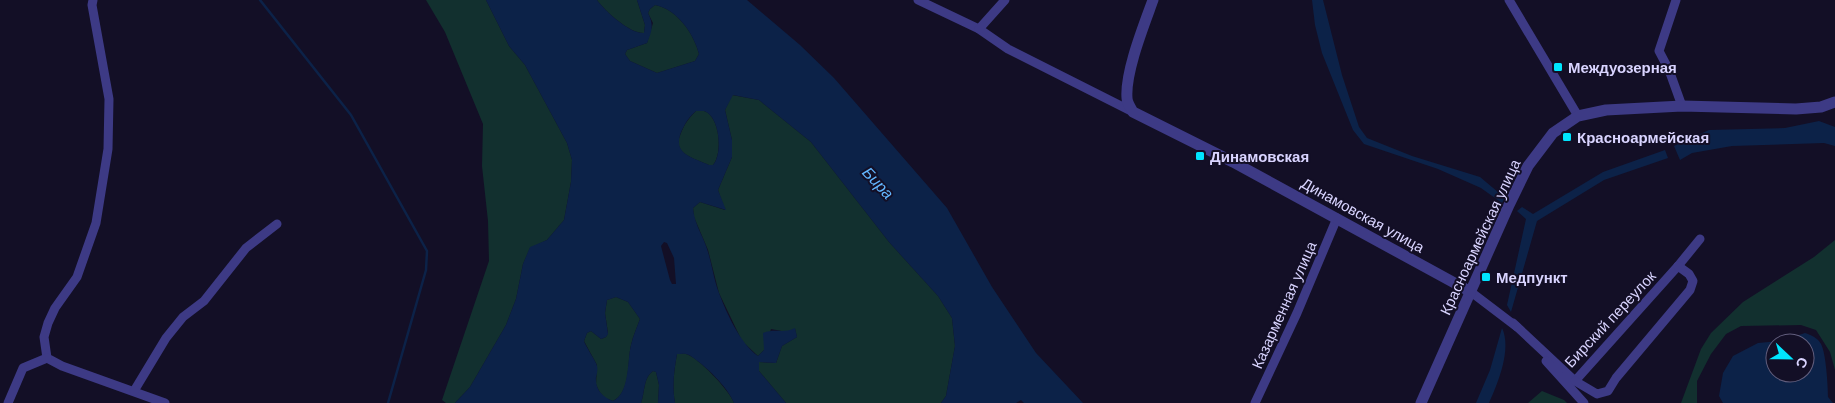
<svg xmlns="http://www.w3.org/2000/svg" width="1835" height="403" font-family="Arial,sans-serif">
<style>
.green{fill:#12302f}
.water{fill:#0c2248;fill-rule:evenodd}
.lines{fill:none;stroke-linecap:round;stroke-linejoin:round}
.stream{stroke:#0c2248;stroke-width:2.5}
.minor{stroke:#3d3a85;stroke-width:9}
.tertiary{stroke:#3d3a85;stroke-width:11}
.poi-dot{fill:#00e5ff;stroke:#130f26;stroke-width:2}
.labels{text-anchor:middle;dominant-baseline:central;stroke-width:4;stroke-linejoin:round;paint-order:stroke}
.poi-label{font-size:15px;font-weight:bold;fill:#d9d4ff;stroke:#130f26;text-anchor:start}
.street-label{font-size:15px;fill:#d9d4ff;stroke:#130f26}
.water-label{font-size:16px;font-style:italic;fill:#62b6ff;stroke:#130f26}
</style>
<rect width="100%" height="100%" fill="#130f26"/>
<!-- green -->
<g class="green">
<polygon points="426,0 486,0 509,46 525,65 567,143 572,160 571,182 564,220 547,240 530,248 523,264 516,299 506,325 470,387 455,403 446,403 442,400 489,261 488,221 482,166 483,124 445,32"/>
<path d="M597 0H637L645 25 644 33C630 34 605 11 597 0Z"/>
<path d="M655 5C677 9 694 34 699 54L695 61 657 73 630 61 625 54 627 50 647 43 653 23 648 13 650 9Z"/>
<polygon points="732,95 759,100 811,142 889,242 938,296 952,318 955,346 946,396 941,403 786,403 759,371 759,362 776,363 782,346 797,337 795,329 787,332 771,329 764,350 758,356 742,341 719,293 708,250 694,217 693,208 700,202 725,210 718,190 732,157 732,140 725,110"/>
<path d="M696 111C699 111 702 110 704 111 720 116 723 154 713 165H709C694 158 671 154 681 133 685 123 689 118 696 111Z"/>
<polygon points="1835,240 1835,370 1830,352 1816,330 1801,325 1741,326 1726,334 1711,354 1697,381 1697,403 1681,403 1701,349 1711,333 1743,302 1814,257"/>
<path d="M616 297 628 302 640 319C637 327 633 336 631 345 627 362 631 392 613 401L605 398 599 391 596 384 597 365 584 341 587 333 591 331 601 339 606 337 608 333 605 313 607 300Z"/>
<path d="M677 354C680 354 683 353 686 354 698 357 730 391 734 403H675C672 386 674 371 677 354Z"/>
<path d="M653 371 656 372 659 385 658 403H641C645 393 643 378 653 371Z"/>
<polygon points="1542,391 1564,400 1567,403 1528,403"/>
</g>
<!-- water -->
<g class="water">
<path d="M486 0H597C605 11 630 34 644 33L645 25 637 0H747L800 45 834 78 947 208 992 287 1036 353 1083 403H1024L1021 400 1016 403H941L946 396 955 346 952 318 938 296 889 242 811 142 759 100 733 95 725 110 732 140V157L718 190 726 210 700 202 693 208C694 224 704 237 708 252 712 265 714 280 719 293 727 314 740 343 758 356L764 350 763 333C775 328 783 334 795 328L797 337 782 346 776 363 759 362V371L786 403H734C728 387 704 364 689 355 685 353 681 354 677 354 674 371 672 386 675 403H658L659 385 656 372 653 371C643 378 645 393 641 403H455L470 387 506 325 516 299 523 264 530 247 547 240 564 220 571 182 572 160 567 143 525 65 509 46ZM655 5C677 9 694 34 699 54L695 61 657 73 630 61 625 54 627 50 647 43C652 31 654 25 648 13L650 9ZM696 111C697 111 704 111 704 111 720 116 723 154 713 165H709C692 157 671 154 682 130 686 122 689 117 696 111ZM664 242 667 243 674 258 676 284H672L670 280 662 250 661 246ZM616 297 628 302 640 319C637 327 633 336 631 345 627 361 630 393 613 401 602 397 595 389 596 377 597 374 598 369 597 366 597 363 586 347 584 341L587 333 591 331 601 339 606 337 608 334 605 313 607 300Z"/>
<polygon points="1312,0 1323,0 1342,75 1359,127 1367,138 1412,156 1480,177 1505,198 1502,203 1481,188 1438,169 1364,144 1353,130 1322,53 1315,25"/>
<polygon points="1819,121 1835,127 1835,146 1824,143 1732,146 1692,153 1680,160 1674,146 1709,130 1785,128"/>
<polygon points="1665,150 1668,158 1604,180 1537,221 1511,312 1507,305 1526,219 1517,211 1522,207 1533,214 1603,172"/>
<path d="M1502 328C1512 349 1498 383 1489 403H1476L1490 370Z"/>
<path d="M1805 333C1811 335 1818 338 1821 344 1826 353 1828 386 1828 397L1833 403H1723L1719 396 1723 373 1733 356 1758 343 1781 341ZM1775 343H1805V373H1775Z"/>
</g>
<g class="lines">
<!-- stream -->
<polyline class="stream" points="260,0 351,115 427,251 426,270 388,403"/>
<!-- minor -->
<g class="minor">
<polyline points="93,0 92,5 109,99 108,149 96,223 77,277 55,308 48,323 44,337 47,358 62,366 165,403"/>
<polyline points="918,0 979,29 1008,49 1133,112"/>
<polyline points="1509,0 1578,116"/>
<polyline points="1676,0 1659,51 1669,70 1682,106"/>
<polyline points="979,29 1005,0"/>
<polyline points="1471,292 1517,327"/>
<polyline points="1513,323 1575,381 1678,266 1700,239"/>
<polyline points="1546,361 1584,403"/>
<polyline points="1575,381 1597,394 1608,391 1616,378 1690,290 1693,281 1689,274 1678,266"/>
<polyline points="134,391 166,338 183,317 204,301 246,248 277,224"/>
<polyline points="8,403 23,368 47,358"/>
<polyline points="1255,403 1297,313 1337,218"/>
</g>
<!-- tertiary -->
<g class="tertiary">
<path d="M1153 0C1144 25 1125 72 1127 98 1127 103 1131 108 1133 112L1233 162 1471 292"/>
<polyline points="1421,403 1509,205 1528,166 1553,133 1578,116 1606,110 1682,106 1796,109 1821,107 1835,102"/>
</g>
</g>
<!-- markers -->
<g class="poi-dot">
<rect x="1553" y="62" width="10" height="10" rx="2.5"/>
<rect x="1562" y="132" width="10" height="10" rx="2.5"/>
<rect x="1195" y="151" width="10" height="10" rx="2.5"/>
<rect x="1481" y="272" width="10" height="10" rx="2.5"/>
</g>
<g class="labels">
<!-- poi labels -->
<g class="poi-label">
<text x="1568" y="67">Междуозерная</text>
<text x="1577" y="137">Красноармейская</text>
<text x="1210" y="156">Динамовская</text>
<text x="1496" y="277">Медпункт</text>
</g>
<!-- street labels -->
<g class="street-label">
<text transform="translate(1363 215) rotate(29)">Динамовская улица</text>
<text transform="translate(1480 237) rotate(-65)">Красноармейская улица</text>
<text transform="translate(1284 305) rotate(-66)">Казарменная улица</text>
<text transform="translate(1610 319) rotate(-47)">Бирский переулок</text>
</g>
<!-- water labels -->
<g class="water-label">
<text transform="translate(878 183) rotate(47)">Бира</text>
</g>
</g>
<!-- north arrow -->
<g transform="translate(1790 358) rotate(112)"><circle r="24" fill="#130f26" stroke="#625e7d"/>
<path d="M0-4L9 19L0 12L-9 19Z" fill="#00e5ff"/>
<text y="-8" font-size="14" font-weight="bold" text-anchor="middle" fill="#d9d4ff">С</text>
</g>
</svg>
